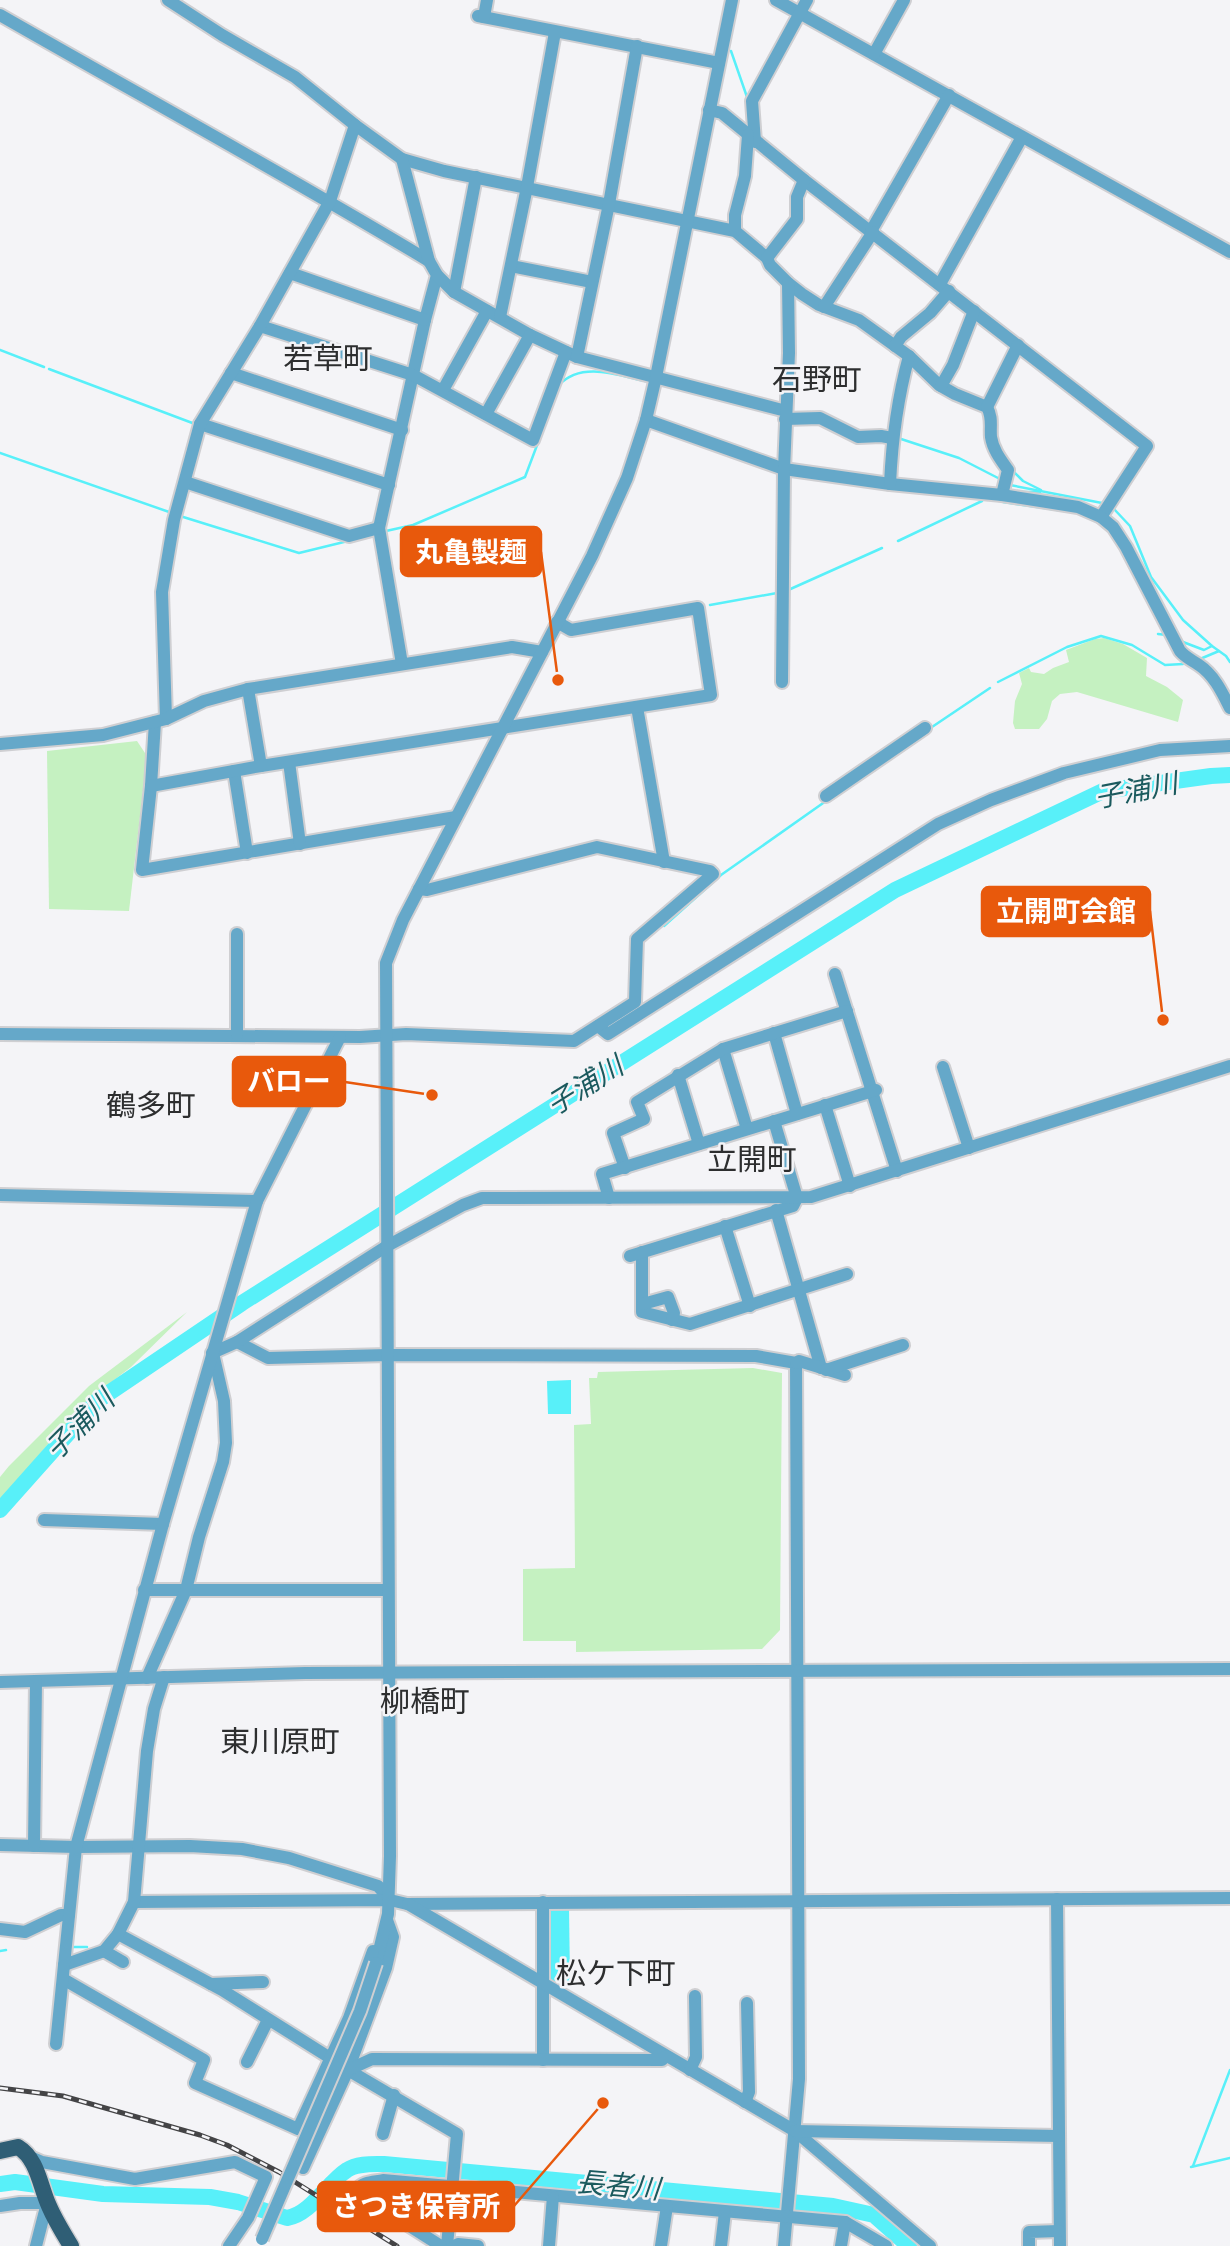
<svg xmlns="http://www.w3.org/2000/svg" width="1230" height="2246" font-family="Signika,'Noto Sans JP',sans-serif">
<style>
.green{fill:#c5f1c1}
.water{fill:#58f0f9}
.lines{fill:none;stroke-linecap:round;stroke-linejoin:round}
.stream{stroke:#58f0f9;stroke-width:2.5}
.river{stroke:#58f0f9;stroke-width:16}
.minor-casing{stroke:#cfcfd2;stroke-width:16}
.major-casing{stroke:#cfcfd2;stroke-width:19}
.minor{stroke:#65a8c9;stroke-width:12}
.major{stroke:#2f5e75;stroke-width:16}
.rail-casing{stroke:#444446;stroke-width:5}
.rail{stroke:#f4f4f7;stroke-width:2.5;stroke-dasharray:8;stroke-linecap:butt}
.minor-bridge-casing{stroke:#cfcfd2;stroke-width:16;stroke-linecap:butt}
.minor-bridge{stroke:#65a8c9;stroke-width:12}
.labels{text-anchor:middle;dominant-baseline:central;stroke-width:5;stroke-linejoin:round;paint-order:stroke}
.water-label{font-size:28px;font-style:italic;fill:#1b5a5e;stroke:#f4f4f7}
.quarter-label{font-size:30px;fill:#2d2e2f;stroke:#f4f4f7}
.leader{fill:none;stroke:#e8590c;stroke-width:2.5}
.callout-dot{fill:#e8590c;stroke:#f4f4f7;stroke-width:2.5}
.callout{fill:#e8590c;stroke:#e8590c;stroke-width:2.5}
.callout-label{font-size:28px;text-anchor:middle;font-weight:bold;fill:#fff}
</style>
<rect width="100%" height="100%" fill="#f4f4f7"/>
<!-- green -->
<g class="green">
<polygon points="1104,638 1123,644 1147,658 1146,676 1167,687 1183,700 1178,722 1077,692 1060,694 1052,701 1047,719 1039,729 1015,729 1013,723 1015,701 1022,684 1019,673 1029,668 1031,672 1044,674 1053,668 1069,662 1066,650 1095,639"/>
<polygon points="137,741 147,756 129,911 49,909 47,751"/>
<path d="M187 1312 131 1367 92 1397C89 1408 74 1423 63 1426L0 1502V1477L9 1466 89 1386Z"/>
<polygon points="753,1368 782,1373 780,1630 762,1649 576,1652 576,1641 523,1641 523,1569 575,1568 574,1425 591,1424 589,1378 597,1378 598,1372"/>
</g>
<!-- water -->
<g class="water">
<polygon points="571,1380 571,1414 548,1414 547,1381"/>
<polygon points="546,1907 569,1907 570,1981 551,1982 544,1979"/>
</g>
<g class="lines">
<!-- stream -->
<g class="stream">
<polyline points="731,51 747,97"/>
<polyline points="0,350 44,367"/>
<polyline points="49,369 195,424"/>
<path d="M559 385C581 361 618 375 645 381"/>
<polyline points="898,438 959,458 998,478"/>
<polyline points="0,453 172,513"/>
<polyline points="1012,470 1023,481 1041,490"/>
<polyline points="1010,485 1102,503"/>
<polyline points="1023,492 1040,492"/>
<polyline points="1003,502 1071,512"/>
<polyline points="1114,509 1130,526 1151,577 1183,620 1212,646 1226,656 1230,662"/>
<polyline points="180,516 299,553 348,541"/>
<polyline points="386,531 413,525 525,477 539,440"/>
<polyline points="898,541 982,501"/>
<polyline points="786,591 882,548"/>
<polyline points="710,605 777,593"/>
<polyline points="1158,634 1167,635"/>
<polyline points="1183,642 1204,650 1212,646"/>
<polyline points="1200,659 1219,651"/>
<polyline points="998,682 1067,647 1101,636 1132,645 1165,665 1183,664"/>
<polyline points="929,729 990,688"/>
<polyline points="664,926 721,875 826,801"/>
<polyline points="72,1947 87,1947"/>
<polyline points="0,1951 6,1950"/>
<polyline points="1193,2166 1230,2070"/>
<polyline points="1191,2167 1230,2158"/>
</g>
<!-- river -->
<g class="river">
<polyline points="0,1510 97,1401 242,1303 895,890 1103,791 1211,776 1230,775"/>
<path d="M0 2184 15 2182 103 2194 210 2197 238 2202 287 2218C311 2214 327 2183 347 2170 357 2163 373 2164 384 2164L833 2206 874 2215 909 2246"/>
</g>
<!-- minor casing -->
<g class="minor-casing">
<g id="minor">
<path d="M168 0 222 35 295 77 355 125 402 159 444 171 735 231 767 258 770 265 788 283 802 294 819 305 859 320 909 356 939 385 955 394 987 407C993 418 990 426 991 437 993 450 1001 460 1008 470L1002 495"/>
<polyline points="776,0 1230,252"/>
<path d="M0 15C143 97 288 176 429 261"/>
<polyline points="478,16 719,63"/>
<polyline points="484,17 487,0"/>
<polyline points="874,54 904,0"/>
<polyline points="709,110 722,113 804,180 1147,446 1101,517"/>
<polyline points="755,142 752,101 807,0"/>
<polyline points="402,159 429,261 437,275 425,320 379,528 402,664"/>
<polyline points="735,231 735,215 745,176 748,135"/>
<polyline points="871,231 949,95"/>
<polyline points="767,258 797,219 797,197 804,180"/>
<polyline points="511,266 592,282"/>
<polyline points="290,273 425,320"/>
<polyline points="437,275 454,292 530,335 577,357 786,411"/>
<polyline points="940,284 1022,137"/>
<polyline points="454,292 476,177"/>
<polyline points="824,307 873,232"/>
<polyline points="500,317 527,187 555,32"/>
<polyline points="260,326 413,375 533,440 566,352"/>
<polyline points="895,346 901,337 930,313 949,291"/>
<polyline points="577,357 609,204 637,46"/>
<polyline points="231,373 402,430"/>
<polyline points="941,386 953,365 974,311"/>
<polyline points="443,390 487,311"/>
<polyline points="987,407 1018,345"/>
<polyline points="486,414 530,335"/>
<polyline points="785,419 820,418 858,437 881,436 892,438"/>
<path d="M646 420 784 469 890 484 1002 495 1078 507 1101 517 1113 527 1126 547 1180 651C1186 658 1192 660 1199 665 1214 675 1222 692 1230 708"/>
<polyline points="200,424 389,485"/>
<polyline points="185,482 349,536 379,528"/>
<path d="M890 484C892 439 897 400 909 356"/>
<polyline points="782,682 784,469 789,353 788,283"/>
<polyline points="248,689 261,766"/>
<polyline points="637,707 664,862"/>
<polyline points="166,719 162,592 174,520 200,424 260,326 330,201 355,125"/>
<polyline points="155,722 151,786 142,870 456,817"/>
<polyline points="0,744 103,735 166,719 204,701 248,689 512,647 542,652"/>
<polyline points="289,762 300,844"/>
<polyline points="234,771 247,853"/>
<polyline points="151,786 261,766 711,695 698,608 571,630 557,622"/>
<polyline points="826,796 925,728"/>
<polyline points="835,974 897,1171"/>
<polyline points="598,1026 608,1034 938,824 991,800 1064,773 1160,750 1230,746"/>
<polyline points="774,1033 797,1114"/>
<polyline points="0,1034 360,1037 406,1034 574,1041 635,1002 637,939 713,874 710,871 597,847 427,890 419,889"/>
<polyline points="237,1035 237,934"/>
<polyline points="723,1049 747,1129"/>
<polyline points="943,1067 969,1148"/>
<polyline points="678,1075 699,1144"/>
<polyline points="825,1105 850,1186"/>
<polyline points="625,1168 613,1133 644,1119 637,1102 723,1049 847,1011"/>
<polyline points="0,1195 257,1201"/>
<polyline points="609,1198 602,1174 876,1090"/>
<polyline points="776,1210 821,1368"/>
<polyline points="725,1226 750,1306"/>
<polyline points="642,1252 642,1312 690,1324 847,1274"/>
<polyline points="630,1256 793,1206 797,1198 774,1121"/>
<polyline points="643,1304 668,1297 674,1313 672,1320"/>
<polyline points="237,1342 268,1358 388,1355 756,1356 796,1363 799,2079 784,2246"/>
<polyline points="212,1353 237,1342 387,1246 463,1205 482,1198 811,1197 1230,1066"/>
<polyline points="796,1363 799,1361 845,1375"/>
<polyline points="826,1370 903,1345"/>
<polyline points="44,1520 163,1524"/>
<polyline points="144,1590 387,1590"/>
<polyline points="147,1678 186,1590 199,1537 223,1462 226,1443 224,1401 213,1353"/>
<polyline points="0,1682 305,1673 1230,1669"/>
<polyline points="0,1845 76,1847 190,1846 242,1849 289,1858 378,1886 390,1900"/>
<polyline points="34,1846 36,1681"/>
<polyline points="1057,1899 1060,2246"/>
<polyline points="134,1902 390,1900 407,1904 1230,1898"/>
<polyline points="543,1902 543,2060"/>
<polyline points="408,1904 795,2131 930,2246"/>
<polyline points="387,1920 393,1937 386,1968 348,2070 457,2134 447,2246"/>
<polyline points="0,1929 25,1932 61,1915 69,1915"/>
<polyline points="118,1934 222,1990 335,2061"/>
<polyline points="104,1951 123,1962"/>
<polyline points="376,1963 388,1914 390,1856 386,963 403,920 592,556 627,478 646,420 656,377 732,0"/>
<polyline points="64,1965 104,1951 118,1934 134,1902 147,1751 154,1709 164,1677"/>
<polyline points="63,1979 204,2060 195,2083 298,2129 349,2018 373,1951"/>
<polyline points="211,1984 263,1982"/>
<polyline points="56,2044 76,1847 163,1524 257,1201 340,1037"/>
<polyline points="247,2062 268,2020"/>
<polyline points="690,2070 696,2057 695,1996"/>
<polyline points="745,2102 749,2092 747,2003"/>
<polyline points="795,2131 1059,2136"/>
<polyline points="383,2134 394,2095"/>
<polyline points="28,2156 42,2162 135,2179 235,2162 266,2177 248,2218 229,2246"/>
<polyline points="303,2168 348,2070 372,2059 662,2060 666,2056"/>
<polyline points="0,2206 20,2203 47,2203 36,2246"/>
<path d="M441 2246 367 2199 357 2190C363 2181 374 2182 383 2180L845 2222 886 2246"/>
<polyline points="454,2246 458,2244 478,2246"/>
<polyline points="549,2246 553,2196"/>
<polyline points="661,2246 667,2206"/>
<polyline points="721,2246 725,2212"/>
<polyline points="841,2246 845,2222"/>
<polyline points="1029,2246 1029,2232 1059,2231"/>
</g>
</g>
<!-- major casing -->
<g class="major-casing">
<path id="major" d="M0 2151 18 2147C38 2159 40 2187 49 2206 55 2220 63 2233 71 2246"/>
</g>
<!-- minor -->
<use href="#minor" class="minor"/>
<!-- major -->
<use href="#major" class="major"/>
<!-- rail casing -->
<g class="rail-casing">
<polyline id="rail" points="0,2088 63,2096 200,2135 227,2145 279,2172 397,2246"/>
</g>
<!-- rail -->
<use href="#rail" class="rail"/>
<!-- minor-bridge casing -->
<g class="minor-bridge-casing">
<polyline id="minor-bridge" points="262,2239 360,2011 376,1963"/>
</g>
<!-- minor-bridge -->
<use href="#minor-bridge" class="minor-bridge"/>
</g>
<g class="labels">
<!-- water labels -->
<g class="water-label">
<text transform="translate(1136 791) rotate(-11)">子浦川</text>
<text transform="translate(585 1086) rotate(-32)">子浦川</text>
<text transform="translate(80 1425) rotate(-45)">子浦川</text>
<text transform="translate(618 2186) rotate(5)">長者川</text>
</g>
<!-- quarter labels -->
<g class="quarter-label">
<text x="328" y="359">若草町</text>
<text x="817" y="380">石野町</text>
<text x="151" y="1106">鶴多町</text>
<text x="752" y="1160">立開町</text>
<text x="425" y="1702">柳橋町</text>
<text x="280" y="1742">東川原町</text>
<text x="616" y="1974">松ケ下町</text>
</g>
</g>
<!-- callouts -->
<path class="leader" d="M558 680L541 552M1163 1020L1150 911M432 1095L345 1082M603 2103L514 2206"/>
<g class="callout-dot">
<circle cx="558" cy="680" r="7"/>
<circle cx="1163" cy="1020" r="7"/>
<circle cx="432" cy="1095" r="7"/>
<circle cx="603" cy="2103" r="7"/>
</g>
<g class="callout">
<rect x="401" y="527" width="140" height="49" rx="7"/>
<rect x="982" y="887" width="168" height="49" rx="7"/>
<rect x="233" y="1057" width="112" height="49" rx="7"/>
<rect x="318" y="2182" width="196" height="49" rx="7"/>
</g>
<g class="callout-label">
<text x="471" y="562">丸亀製麺</text>
<text x="1066" y="921">立開町会館</text>
<text x="289" y="1091">バロー</text>
<text x="416" y="2216">さつき保育所</text>
</g>
</svg>
